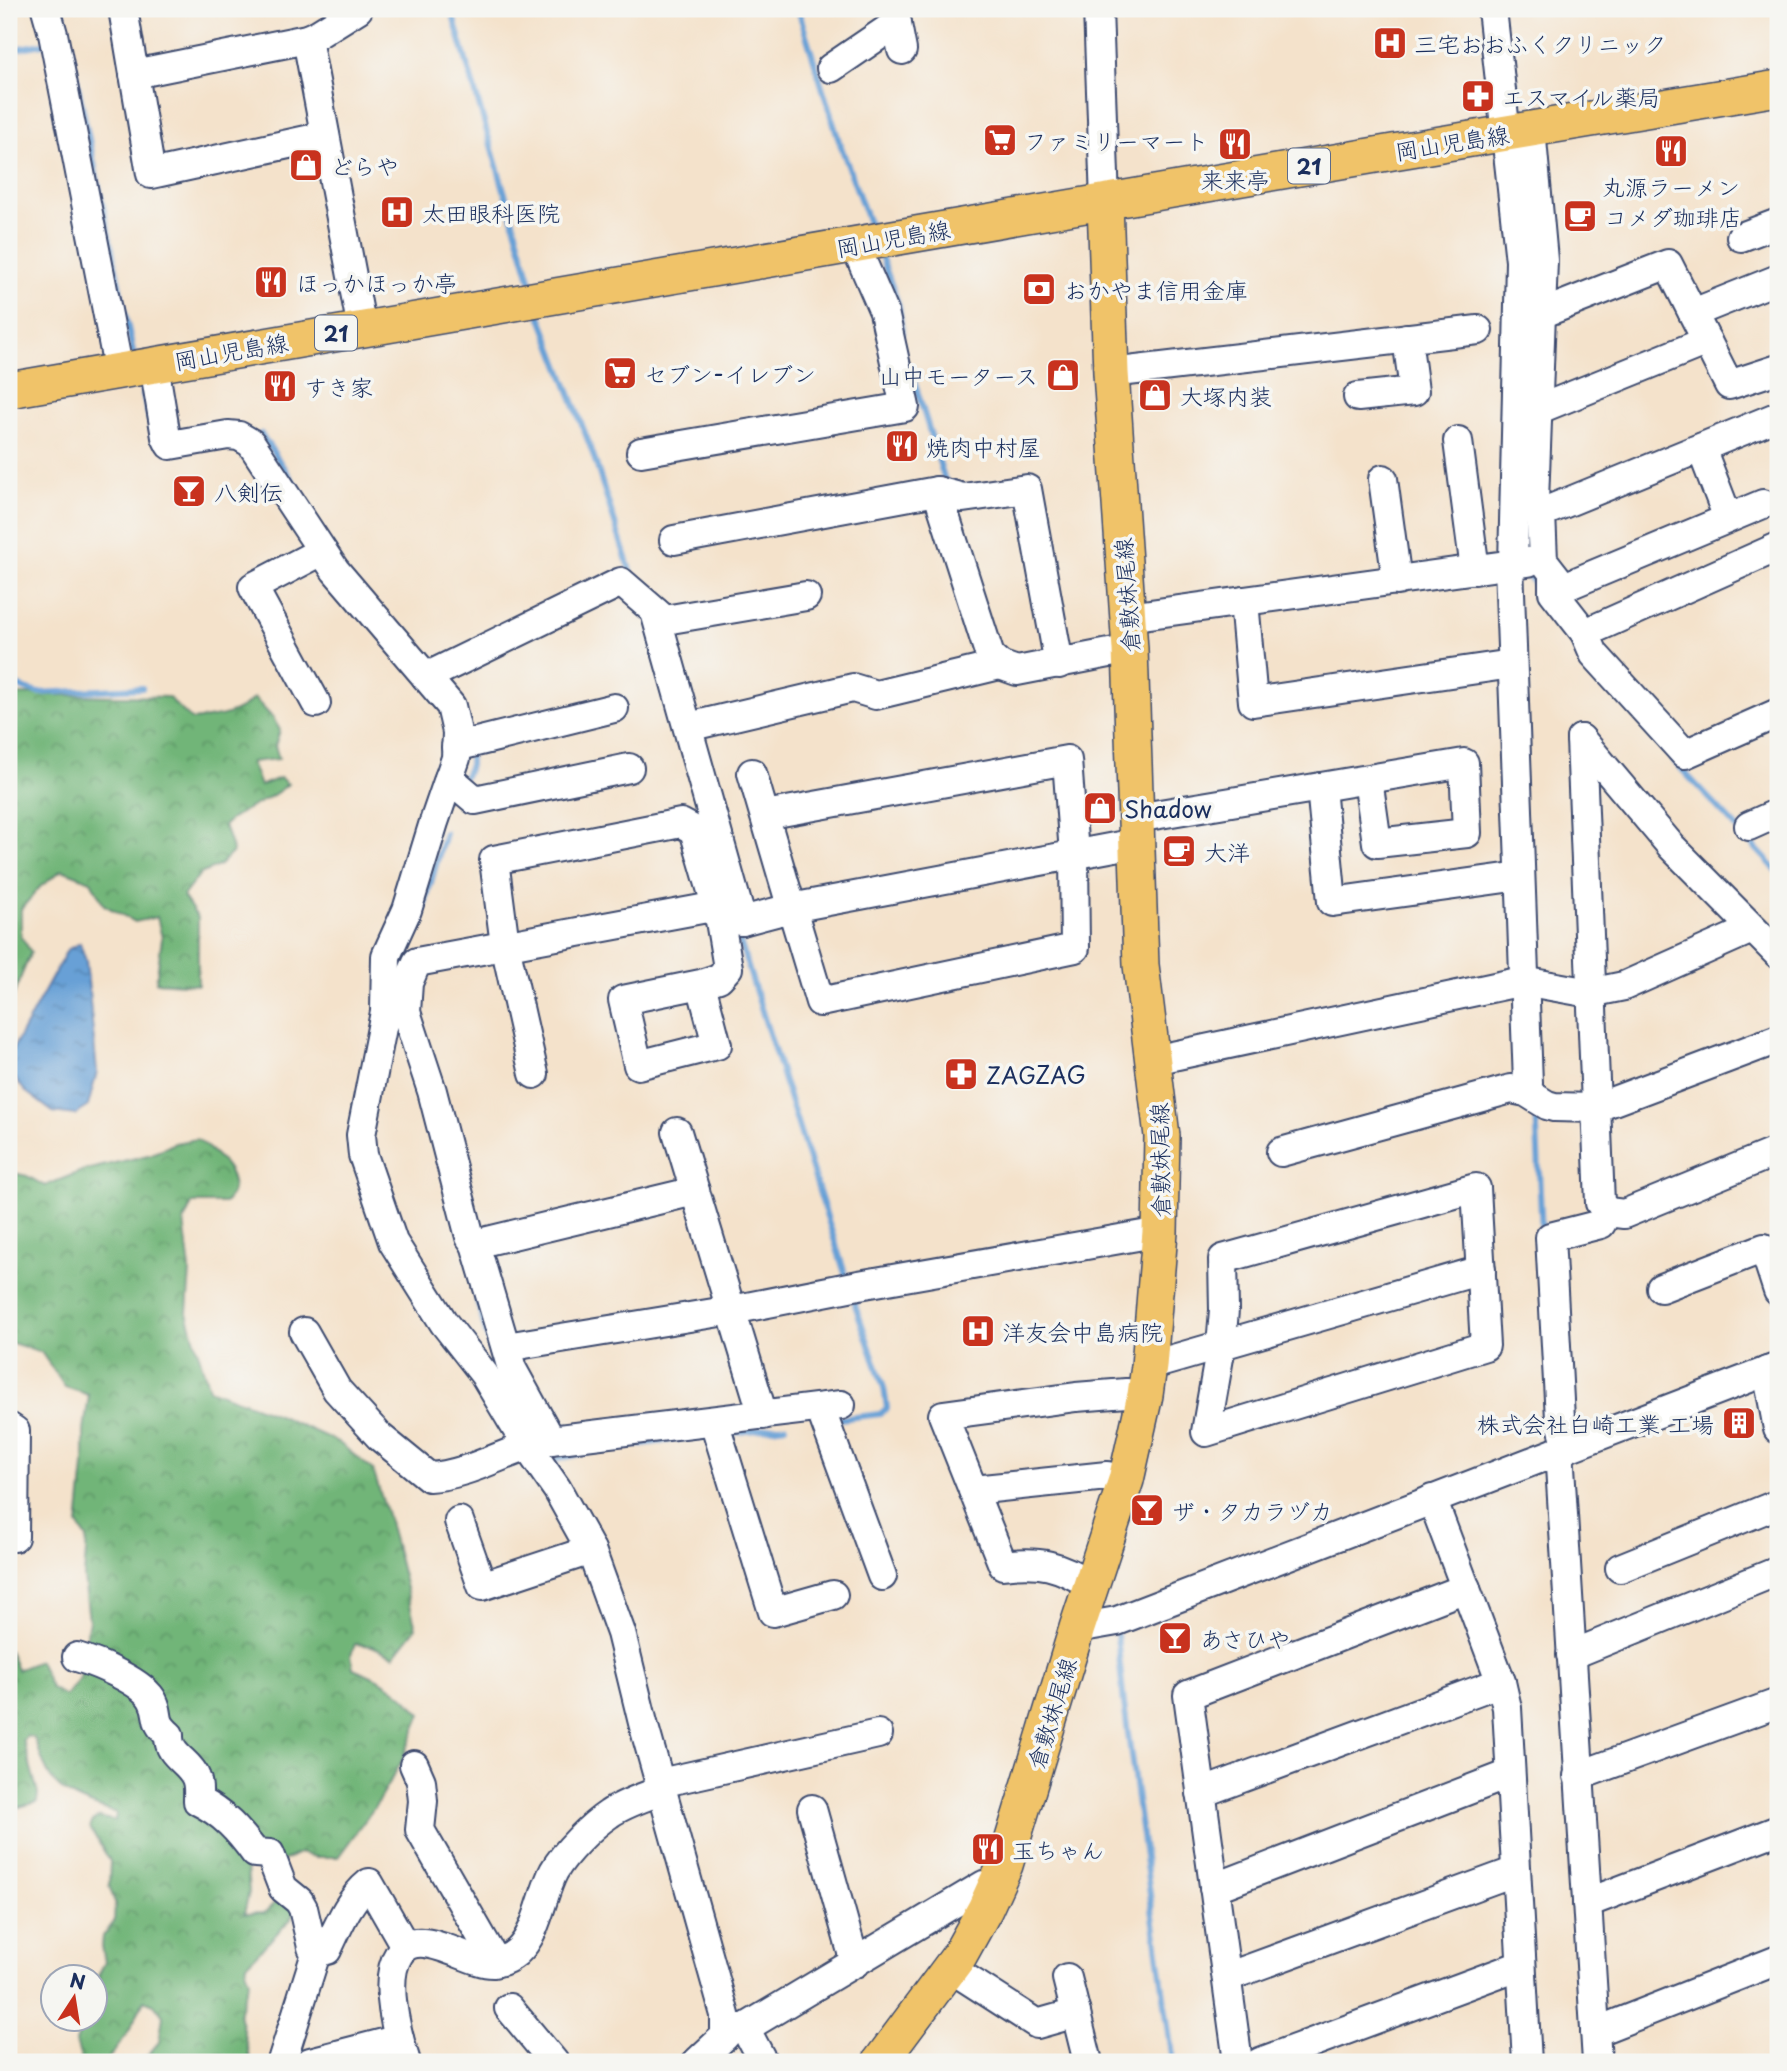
<svg xmlns="http://www.w3.org/2000/svg" width="1787" height="2071" font-family="'Playpen Sans','Klee One',sans-serif">
<style>
.forest{fill:url(#forest-crowns);stroke:#46726b;stroke-width:2}
.water{fill:url(#water-ripples);stroke:#41689a;stroke-width:2}
.lines{fill:none;stroke-linecap:round;stroke-linejoin:round}
.stream{stroke:#67a0d6;stroke-width:6}
.minor-casing{stroke:#3c4a6e;stroke-width:32}
.major-casing{stroke:#3c4a6e;stroke-width:38}
.minor{stroke:#fff;stroke-width:28}
.major{stroke:#f0c369;stroke-width:35}
.labels{text-anchor:middle;dominant-baseline:central;stroke-width:7;stroke-linejoin:round;paint-order:stroke}
.shield{fill:#f6f6f2;stroke:#5d6b8a;stroke-width:2}
.shield-label{font-size:21px;font-weight:bold;fill:#1b2f5e}
.poi-label{font-size:23px;fill:#1b2f5e;stroke:#f6f6f2;text-anchor:start}
.street-label{font-size:23px;fill:#1b2f5e;stroke:#f6f6f2}
</style>
<defs>
<pattern id="forest-crowns" width="20" height="18" patternUnits="userSpaceOnUse" patternTransform="scale(1.75)"><rect width="20" height="18" fill="#71b578"/><path d="M2 6a3 3 0 1 1 6 0M12 15a3 3 0 1 1 6 0" fill="none" stroke="#5c9466"/></pattern>
<pattern id="water-ripples" width="26" height="14" patternUnits="userSpaceOnUse" patternTransform="scale(1.75)"><rect width="26" height="14" fill="#67a0d6"/><path d="M2 4q2-2 4 0t4 0M15 11q2-2 4 0t4 0" fill="none" stroke="#5483b1"/></pattern>
</defs>
<rect width="100%" height="100%" fill="#f6f6f2"/>
<filter id="ink" filterUnits="userSpaceOnUse"><feTurbulence type="fractalNoise" baseFrequency=".0143" numOctaves="2"/><feDisplacementMap in="SourceGraphic" scale="14" xChannelSelector="R" yChannelSelector="G"/><feConvolveMatrix kernelMatrix="1 2 1 2 8 2 1 2 1" color-interpolation-filters="sRGB"/></filter>
<filter id="wash" filterUnits="userSpaceOnUse"><feTurbulence type="fractalNoise" baseFrequency=".00686" numOctaves="4" result="noise"/><feDisplacementMap in="SourceGraphic" scale="28" xChannelSelector="R" yChannelSelector="G"/><feGaussianBlur stdDeviation="1.57" result="paint"/><feColorMatrix in="noise" values="0 0 0 0 0 0 0 0 0 0 0 0 0 0 0 0 0 1.4 0 .05"/><feComposite in="paint" operator="in"/></filter>
<g filter="url(#wash)">
<rect width="100%" height="100%" fill="#f4e2cb"/>
<!-- forest -->
<g class="forest">
<path d="M9 690 13 694 168 697 192 720C216 717 236 716 254 698L273 718 280 730 275 746 279 759 251 762 260 786 280 778 288 784C266 804 244 806 224 825L233 852 219 866 200 874 183 896 198 918V985L156 982 162 938 157 917 135 922 104 905 91 881 62 870 40 887 21 909V936L31 952 9 1006Z"/>
<path d="M197 1139C215 1153 249 1179 225 1203H192L184 1221 190 1270 187 1313 209 1389 278 1415 338 1442 373 1470 389 1521 416 1628 394 1656 372 1646 355 1644 351 1655 353 1668C384 1680 399 1690 421 1714L401 1763 374 1808 338 1857H316L299 1853 279 1863 247 1867 249 1892 244 1914 264 1913 284 1894 298 1906 290 1920 247 1964 246 1972 249 1980 239 2014 251 2062H142L159 2042 163 2016 154 2004 144 2000C134 2023 123 2044 105 2062H82L76 2042 81 2029 80 2019 94 2018 95 1982 105 1962 102 1946 103 1936 114 1922 115 1903 109 1885 110 1861 90 1828 93 1821 99 1817 115 1821 116 1813C93 1805 63 1798 49 1775 43 1764 39 1750 34 1738L27 1736 23 1740 38 1793 37 1802 9 1810V1650L17 1670 39 1661 51 1688 65 1696 80 1678 89 1621 84 1577 87 1538 78 1525 84 1466V1430L89 1395 65 1387 41 1352 9 1342V1172L27 1176 45 1186 82 1171 152 1154 175 1143Z"/>
</g>
<!-- water -->
<polygon class="water" points="80,943 86,961 97,1072 88,1106 75,1115 53,1112 25,1091 9,1071 9,1056 67,950"/>
<g class="lines">
<!-- stream -->
<g class="stream">
<polyline points="62,9 67,34"/>
<polyline points="451,9 533,289"/>
<polyline points="798,9 839,141 871,229"/>
<polyline points="70,48 134,356"/>
<polyline points="9,50 48,43"/>
<polyline points="1511,52 1521,121"/>
<polyline points="880,253 899,306 902,333"/>
<polyline points="538,310 592,451 633,580"/>
<polyline points="911,371 946,484"/>
<polyline points="139,377 150,421"/>
<polyline points="261,434 298,489"/>
<polyline points="1527,569 1528,576 1542,595"/>
<polyline points="9,677 17,686 38,693 142,688"/>
<polyline points="1673,760 1778,872"/>
<polyline points="463,780 470,765 470,754"/>
<polyline points="417,919 424,907 445,833"/>
<polyline points="736,929 847,1280"/>
<polyline points="1536,1109 1542,1234"/>
<polyline points="477,1300 498,1374"/>
<polyline points="839,1419 880,1414 887,1408 884,1388 851,1293"/>
<polyline points="724,1434 786,1426"/>
<polyline points="551,1461 589,1451 710,1435"/>
<polyline points="1117,1635 1124,1704 1173,2062"/>
</g>
</g>
</g>
<g filter="url(#ink)">
<g class="lines">
<!-- minor casing -->
<g class="minor-casing">
<g id="minor">
<polyline points="46,9 53,34 119,372"/>
<polyline points="123,9 151,174 325,136"/>
<polyline points="894,9 902,50"/>
<polyline points="1098,9 1105,202"/>
<polyline points="1492,9 1520,261 1513,565"/>
<polyline points="307,39 362,329"/>
<polyline points="831,68 897,23"/>
<polyline points="134,74 307,39 318,34 358,9"/>
<polyline points="1531,129 1543,260 1534,501 1541,513"/>
<polyline points="1741,237 1778,223"/>
<polyline points="1693,313 1778,279"/>
<polyline points="1541,314 1668,264 1729,385 1778,369"/>
<polyline points="154,365 166,437 170,445 228,435 239,436 251,443 335,570 451,706 457,732 456,758 434,822 407,910 386,956 385,1012 361,1135 363,1155 393,1242 444,1323 484,1374 527,1446 557,1489 591,1550 621,1633 643,1723 725,2015 725,2036 697,2062"/>
<polyline points="1111,373 1478,330"/>
<polyline points="1358,397 1414,391 1407,338"/>
<polyline points="1537,410 1707,341"/>
<polyline points="1458,441 1475,570"/>
<polyline points="1701,448 1728,518"/>
<polyline points="641,452 905,407 884,312 855,245"/>
<polyline points="1383,479 1397,581"/>
<polyline points="937,491 990,656 1000,665 1017,671 1130,649"/>
<polyline points="1763,504 1564,587 1543,560 1541,513 1776,417"/>
<polyline points="674,540 937,491 963,498 1027,489 1059,664"/>
<polyline points="1509,565 1528,1083 1526,1092"/>
<polyline points="1553,574 1553,592 1585,633 1594,654 1685,754 1778,713"/>
<polyline points="1244,601 1253,702 1512,664"/>
<polyline points="655,612 742,921"/>
<polyline points="1128,617 1528,562"/>
<polyline points="1585,633 1778,547"/>
<polyline points="426,677 621,582 665,620 806,596"/>
<polyline points="316,703 253,587 322,551"/>
<polyline points="688,727 853,688 876,695 1000,665"/>
<polyline points="1581,739 1600,1203 1608,1212 1624,1214 1778,1151"/>
<polyline points="1581,739 1672,847 1778,954"/>
<polyline points="456,747 614,708"/>
<path d="M752 773C774 849 797 926 820 1002L1075 948 1074 854 1067 760 765 815"/>
<polyline points="449,778 475,800 629,768"/>
<polyline points="1321,787 1332,902 1520,876"/>
<polyline points="1136,818 1464,763 1467,833 1377,843 1368,779"/>
<polyline points="1749,826 1778,813"/>
<polyline points="1154,1060 1523,981 1590,993 1624,986 1752,929"/>
<polyline points="534,1074 505,945 494,860 681,823 694,830 719,915 728,968 719,978 701,984 623,1000 638,1065 717,1045 701,984"/>
<polyline points="677,1132 763,1415"/>
<polyline points="1281,1152 1511,1089 1526,1092 1547,1105 1554,1107 1595,1108 1778,1039"/>
<polygon points="1476,1188 1485,1346 1206,1432 1221,1346 1224,1310 1223,1259"/>
<polyline points="475,1244 470,1237 432,1091 406,1012 408,983 417,962 707,908 727,919 742,921 791,908 1136,843"/>
<polyline points="1661,1288 1764,1248 1778,1291"/>
<path d="M304 1332 337 1390 380 1437 429 1477C471 1475 509 1448 551 1440L841 1405"/>
<polyline points="506,1347 732,1310 859,1285 1160,1232"/>
<polyline points="1149,1366 1481,1270"/>
<polyline points="1767,1371 1778,1429"/>
<polyline points="820,1408 882,1576"/>
<polyline points="714,1421 773,1612 833,1595"/>
<polyline points="9,1427 15,1431 14,1537"/>
<polyline points="551,1440 512,1369 475,1244 695,1191"/>
<polyline points="1568,1447 1560,1418 1550,1237 1601,1224 1608,1212"/>
<polyline points="1559,1450 1597,2062"/>
<polyline points="973,1490 1107,1476 1126,1480"/>
<polyline points="1432,1499 1501,1682 1507,1708 1527,2062"/>
<polyline points="459,1521 482,1586 591,1550"/>
<polyline points="1620,1568 1778,1504"/>
<path d="M1091 1585C1059 1565 1040 1560 1003 1565L943 1415 1076 1397 1126 1393 1145 1395"/>
<polyline points="1077,1628 1117,1621 1778,1367"/>
<polyline points="1571,1655 1778,1571"/>
<path d="M77 1657C97 1663 144 1682 153 1701 161 1717 152 1720 169 1735 168 1757 189 1760 196 1778 199 1785 198 1793 198 1801 223 1813 239 1831 255 1853L270 1854 283 1888 299 1901 303 1908 312 1947 319 1952 327 1950C338 1927 349 1899 369 1883L405 1946"/>
<polyline points="414,1765 421,1781 423,1801 420,1830 496,1962"/>
<polyline points="1578,1776 1778,1703"/>
<polyline points="660,1783 878,1734"/>
<polyline points="1201,1793 1501,1682"/>
<polyline points="812,1809 855,1963"/>
<polyline points="1214,1888 1510,1774"/>
<polyline points="1587,1903 1778,1830"/>
<polyline points="950,1968 1037,2024 1076,2013"/>
<polyline points="1227,1977 1516,1871"/>
<polyline points="1067,1978 1088,2062"/>
<polyline points="509,2008 554,2062"/>
<polyline points="726,2028 745,2028 984,1885 997,1884"/>
<polyline points="745,2028 763,2062"/>
<polyline points="1595,2032 1778,1960"/>
<polyline points="282,2061 317,1950"/>
<polyline points="310,2062 399,2039"/>
<path d="M406 2062C397 2034 382 1980 399 1954 417 1924 469 1964 493 1963 501 1962 510 1958 517 1952 538 1933 541 1895 554 1871 565 1852 591 1826 609 1814 624 1803 645 1797 662 1790"/>
<polyline points="1238,2062 1188,1695 1466,1588"/>
<polyline points="1260,2062 1521,1965"/>
</g>
</g>
<!-- major casing -->
<g class="major-casing">
<g id="major">
<polyline points="9,390 1393,152 1778,88"/>
<polyline points="880,2062 959,1956 985,1909 1005,1865 1077,1628 1126,1480 1145,1395 1149,1366 1160,1232 1162,1136 1141,965 1130,649 1111,373 1105,202"/>
</g>
</g>
<!-- minor -->
<use href="#minor" class="minor"/>
<!-- major -->
<use href="#major" class="major"/>
</g>
</g>
<!-- icons -->
<defs>
<g id="hospital-square" transform="scale(1.75)"><rect x="-9" y="-9" width="18" height="18" rx="4" fill="#c8321e" stroke="#f6f6f2"/><path d="M-5-5h3v3.5h4V-5h3V5h-3V1.5h-4V5h-3Z" fill="#fff"/></g>
<g id="pharmacy-square" transform="scale(1.75)"><rect x="-9" y="-9" width="18" height="18" rx="4" fill="#c8321e" stroke="#f6f6f2"/><path d="M-2-6h4v4h4v4h-4v4h-4v-4h-4v-4h4Z" fill="#fff"/></g>
<g id="supermarket-square" transform="scale(1.75)"><rect x="-9" y="-9" width="18" height="18" rx="4" fill="#c8321e" stroke="#f6f6f2"/><path d="M-6-5.5h2.5l.6 2H6L4.5 2H-2.5L-4.4-4H-6ZM-1.5 3.2a1.3 1.3 0 1 0 .1 0ZM3 3.2a1.3 1.3 0 1 0 .1 0Z" fill="#fff"/></g>
<g id="restaurant-square" transform="scale(1.75)"><rect x="-9" y="-9" width="18" height="18" rx="4" fill="#c8321e" stroke="#f6f6f2"/><path d="M-5-6h1v4h1v-4h1v4h1v-4h1v5L-1.5 .5V6h-2V.5L-5-1ZM5-6V6H3V1.5H1.5Q1.5-4 5-6Z" fill="#fff"/></g>
<g id="shop-square" transform="scale(1.75)"><rect x="-9" y="-9" width="18" height="18" rx="4" fill="#c8321e" stroke="#f6f6f2"/><path d="M-5-2.5h2.3a2.7 3.5 0 0 1 5.4 0H5L5.5 6h-11ZM-1.5-2.5h3a1.5 2.3 0 0 0-3 0Z" fill="#fff"/></g>
<g id="cafe-square" transform="scale(1.75)"><rect x="-9" y="-9" width="18" height="18" rx="4" fill="#c8321e" stroke="#f6f6f2"/><path d="M-5.5-4.5H6V0H3Q3 3.5 0 3.5H-2.5Q-5.5 3.5-5.5 0ZM3-3.2v2h1.7v-2ZM-6 4.5H4V6H-6Z" fill="#fff"/></g>
<g id="bank-square" transform="scale(1.75)"><rect x="-9" y="-9" width="18" height="18" rx="4" fill="#c8321e" stroke="#f6f6f2"/><path d="M-6-4H6V4H-6ZM0-2.3a2.3 2.3 0 1 0 0 4.6a2.3 2.3 0 1 0 0-4.6Z" fill="#fff"/></g>
<g id="bar-square" transform="scale(1.75)"><rect x="-9" y="-9" width="18" height="18" rx="4" fill="#c8321e" stroke="#f6f6f2"/><path d="M-6-5H6L.8 .8V4.5H3.5V6h-7V4.5H-.8V.8Z" fill="#fff"/></g>
<g id="building-square" transform="scale(1.75)"><rect x="-9" y="-9" width="18" height="18" rx="4" fill="#c8321e" stroke="#f6f6f2"/><path d="M-4-6H4V6H1V3H-1V6H-4ZM-2.5-4.3h1.7v1.8h-1.7ZM.8-4.3h1.7v1.8H.8ZM-2.5-1h1.7V.8h-1.7ZM.8-1h1.7V.8H.8Z" fill="#fff"/></g>
</defs>
<g fill-rule="evenodd">
<use href="#hospital-square" x="1390" y="43"/>
<use href="#pharmacy-square" x="1478" y="96"/>
<use href="#supermarket-square" x="1000" y="140"/>
<use href="#restaurant-square" x="1235" y="144"/>
<use href="#restaurant-square" x="1671" y="151"/>
<use href="#shop-square" x="306" y="165"/>
<use href="#hospital-square" x="397" y="212"/>
<use href="#cafe-square" x="1580" y="216"/>
<use href="#restaurant-square" x="271" y="282"/>
<use href="#bank-square" x="1039" y="289"/>
<use href="#supermarket-square" x="620" y="373"/>
<use href="#shop-square" x="1063" y="375"/>
<use href="#restaurant-square" x="280" y="386"/>
<use href="#shop-square" x="1155" y="395"/>
<use href="#restaurant-square" x="902" y="446"/>
<use href="#bar-square" x="189" y="491"/>
<use href="#shop-square" x="1100" y="808"/>
<use href="#cafe-square" x="1179" y="851"/>
<use href="#pharmacy-square" x="961" y="1074"/>
<use href="#hospital-square" x="978" y="1331"/>
<use href="#building-square" x="1739" y="1423"/>
<use href="#bar-square" x="1147" y="1510"/>
<use href="#bar-square" x="1175" y="1638"/>
<use href="#restaurant-square" x="988" y="1849"/>
</g>
<g class="labels">
<!-- shield labels -->
<g class="shield">
<rect x="1288" y="148.5" width="42" height="35" rx="5"/>
<rect x="315" y="315.5" width="42" height="35" rx="5"/>
</g>
<g class="shield-label">
<text x="1309" y="166">21</text>
<text x="336" y="333">21</text>
</g>
<!-- poi labels -->
<g class="poi-label">
<text x="1414" y="43">三宅おおふくクリニック</text>
<text x="1502" y="96">エスマイル薬局</text>
<text x="1024" y="140">ファミリーマート</text>
<text x="330" y="165">どらや</text>
<text x="1235" y="179" text-anchor="middle">来来亭</text>
<text x="1671" y="186" text-anchor="middle">丸源ラーメン</text>
<text x="422" y="212">太田眼科医院</text>
<text x="1604" y="216">コメダ珈琲店</text>
<text x="296" y="282">ほっかほっか亭</text>
<text x="1064" y="289">おかやま信用金庫</text>
<text x="644" y="373">セブン-イレブン</text>
<text x="1038" y="375" text-anchor="end">山中モータース</text>
<text x="304" y="386">すき家</text>
<text x="1180" y="395">大塚内装</text>
<text x="926" y="446">焼肉中村屋</text>
<text x="214" y="491">八剣伝</text>
<text x="1124" y="808">Shadow</text>
<text x="1204" y="851">大洋</text>
<text x="986" y="1074">ZAGZAG</text>
<text x="1002" y="1331">洋友会中島病院</text>
<text x="1714" y="1423" text-anchor="end">株式会社白崎工業 工場</text>
<text x="1172" y="1510">ザ・タカラヅカ</text>
<text x="1200" y="1638">あさひや</text>
<text x="1012" y="1849">玉ちゃん</text>
</g>
<!-- street labels -->
<g class="street-label">
<text transform="translate(1452 142) rotate(-9)">岡山児島線</text>
<text transform="translate(893 238) rotate(-10)">岡山児島線</text>
<text transform="translate(231 351) rotate(-10)">岡山児島線</text>
<text transform="translate(1126 595) rotate(-94)">倉敷妹尾線</text>
<text transform="translate(1159 1160) rotate(-91)">倉敷妹尾線</text>
<text transform="translate(1051 1713) rotate(-73)">倉敷妹尾線</text>
</g>
</g>
<!-- margin -->
<rect width="1787" height="2071" fill="none" stroke="#f6f6f2" stroke-width="35"/>
<!-- north arrow -->
<g transform="translate(74 1998) rotate(12)"><circle r="33" fill="#f6f6f2" stroke="#9ea6b7" stroke-width="2"/>
<path d="M0-5L12 26L0 18L-12 26Z" fill="#c8321e"/>
<text y="-10" font-size="19" font-weight="bold" text-anchor="middle" fill="#1b2f5e">N</text>
</g>
</svg>
